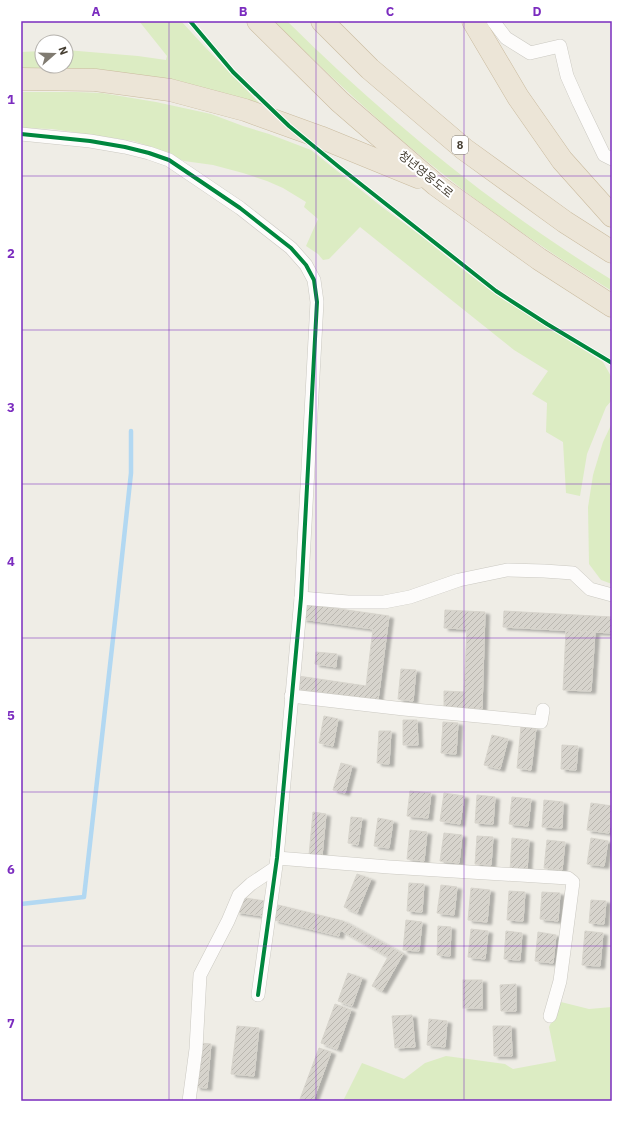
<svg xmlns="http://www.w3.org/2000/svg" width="633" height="1122" font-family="'IBM Plex Sans','Noto Sans KR',sans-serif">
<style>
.green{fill:#dcecc3}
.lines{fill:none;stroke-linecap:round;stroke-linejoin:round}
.stream{stroke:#b2d8f2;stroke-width:4.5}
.building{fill:url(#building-hatch);stroke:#d7d4cc;filter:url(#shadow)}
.minor-casing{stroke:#cbc9c2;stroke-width:14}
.motorway-casing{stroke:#cabb9f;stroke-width:23}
.minor{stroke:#fdfcfb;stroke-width:13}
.motorway{stroke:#ece5d7;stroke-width:22}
.cycleway-casing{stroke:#fff;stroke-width:6}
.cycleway{stroke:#00873e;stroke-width:4}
.grid{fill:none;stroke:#7b2cbf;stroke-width:1;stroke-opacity:0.55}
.labels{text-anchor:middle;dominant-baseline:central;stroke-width:4;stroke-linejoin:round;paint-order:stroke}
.shield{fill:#fff;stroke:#7d7870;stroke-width:1}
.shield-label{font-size:11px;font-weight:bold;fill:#453e32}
.street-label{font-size:12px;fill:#453e32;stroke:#fff}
.neatline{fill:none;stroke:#7b2cbf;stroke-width:1.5}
.grid-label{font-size:13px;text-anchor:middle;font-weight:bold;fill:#7b2cbf}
</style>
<defs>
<pattern id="building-hatch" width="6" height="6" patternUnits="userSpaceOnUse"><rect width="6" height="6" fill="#d7d4cd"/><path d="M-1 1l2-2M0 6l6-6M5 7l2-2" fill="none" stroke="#bab7b0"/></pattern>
<filter id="shadow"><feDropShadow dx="4.5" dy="2.5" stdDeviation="1" flood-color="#0004"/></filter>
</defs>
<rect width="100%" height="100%" fill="#efede6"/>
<!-- green -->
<g class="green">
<polygon points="139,21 181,21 204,46 265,109 21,72 21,52 42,51 42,66 66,66 66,50 138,56 166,60 167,56"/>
<path d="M274 21H287C386 119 493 207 612 280V291C531 242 453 186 382 123 345 90 309 56 274 21Z"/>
<polygon points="21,92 76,92 102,93 156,102 211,114 243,126 269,134 311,150 382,207 420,235 457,265 495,294 603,362 612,378 612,400 606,407 587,454 580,496 566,493 563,442 546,432 547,403 532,394 548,371 514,350 360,227 329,259 323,260 318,254 306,246 318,219 304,207 306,202 283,188 267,181 243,173 213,165 184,161 158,149 133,141 52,129 21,128"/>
<polygon points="612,423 612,584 601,580 589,564 588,507 593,475 603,442"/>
<polygon points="561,1002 589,1009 612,1007 612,1101 343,1101 362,1063 404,1079 425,1063 446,1056 505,1064 513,1069 556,1061 549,1027"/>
</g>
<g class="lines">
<!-- stream -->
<polyline class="stream" points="21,904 84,897 117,603 131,473 131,431"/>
</g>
<!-- building -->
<g class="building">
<polygon points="305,604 389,616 378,700 296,689 298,676 366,686 373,629 302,619"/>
<polygon points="445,610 485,612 482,709 444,707 444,691 464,692 467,629 444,628"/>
<polygon points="504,611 612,617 612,633 503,627"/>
<polygon points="566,631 595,632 591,691 563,690"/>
<polygon points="316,652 337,654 336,667 315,664"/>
<polygon points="401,669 416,670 413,701 398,699"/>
<polygon points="324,716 338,719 333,746 319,743"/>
<polygon points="403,720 417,720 418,745 403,745"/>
<polygon points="443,722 458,723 456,754 441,753"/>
<polygon points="521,727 536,728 531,770 517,768"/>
<polygon points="379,731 391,731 389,764 377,763"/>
<polygon points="492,735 508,739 500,769 484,765"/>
<polygon points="562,745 578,746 576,770 561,769"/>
<polygon points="341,763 352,766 345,793 333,790"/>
<polygon points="410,791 431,793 428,818 407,816"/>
<polygon points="444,793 464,796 460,824 440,821"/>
<polygon points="477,795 495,797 493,824 475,823"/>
<polygon points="512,797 531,799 528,826 509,824"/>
<polygon points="544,800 563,802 562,828 542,827"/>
<polygon points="591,803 612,806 609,833 587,830"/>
<polygon points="313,812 326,814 322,856 309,855"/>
<polygon points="351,817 362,818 358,845 348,843"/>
<polygon points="378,818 393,821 389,848 374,846"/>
<polygon points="410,830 427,832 424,861 407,859"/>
<polygon points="444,833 462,835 459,863 440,861"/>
<polygon points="477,836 493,837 491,865 475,864"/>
<polygon points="512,838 529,840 527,871 510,870"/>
<polygon points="591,838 608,841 604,866 587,864"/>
<polygon points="547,840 565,842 562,870 544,868"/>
<polygon points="357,874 371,879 357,913 344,907"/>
<polygon points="409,883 424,884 422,912 407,911"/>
<polygon points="441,885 457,887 454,915 437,913"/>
<polygon points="471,888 490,890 487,922 468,920"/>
<polygon points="509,891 525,892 523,921 507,920"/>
<polygon points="542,892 560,893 558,921 540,919"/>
<polygon points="238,897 265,901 263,916 236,912"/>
<polygon points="591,900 606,901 604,924 589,923"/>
<polygon points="278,905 343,921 403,954 382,991 372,986 388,957 340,930 339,936 274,920"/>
<polygon points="406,920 422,922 419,951 403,950"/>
<polygon points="438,926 451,927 450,956 437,955"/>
<polygon points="471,929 488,931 485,959 468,957"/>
<polygon points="506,931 522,933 520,960 504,959"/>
<polygon points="585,931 603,933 600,966 582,965"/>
<polygon points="538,932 556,935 553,963 535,961"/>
<polygon points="348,973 362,978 352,1006 338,1001"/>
<rect x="463" y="980" width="19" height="28"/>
<polygon points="516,984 516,1011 501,1011 500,985"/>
<polygon points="335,1004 351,1010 337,1049 321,1043"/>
<polygon points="412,1015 415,1047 395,1048 392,1016"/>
<polygon points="429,1019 447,1021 445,1047 427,1045"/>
<polygon points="237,1026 259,1028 254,1076 231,1074"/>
<polygon points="493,1026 511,1026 512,1056 494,1056"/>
<polygon points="200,1043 211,1044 207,1088 196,1087"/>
<polygon points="319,1048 331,1052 313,1101 307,1101 300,1099"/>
</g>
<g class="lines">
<!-- minor casing -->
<g class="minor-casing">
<g id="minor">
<polyline points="493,21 506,38 530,53 560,46 567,76 579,103 604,155 612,159"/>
<polyline points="21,134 90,141 125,147 149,153 169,160 240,208 291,248 306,265 314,280 317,302 301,598 277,858 258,995"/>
<polyline points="301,598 348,602 384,602 410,597 459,580 507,570 544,571 573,573 590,589 612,595"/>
<polyline points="291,696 404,709 541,722 543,710"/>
<polyline points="277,858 389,867 568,878 573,882 560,981 550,1016"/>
<polyline points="189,1101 196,1049 200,975 228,921 239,895 251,884 275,868"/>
</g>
</g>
<!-- motorway casing -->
<g class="motorway-casing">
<g id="motorway">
<polyline points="258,21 340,102 436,185 539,259 612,306"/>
<polyline points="322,21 370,69 464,149 565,222 612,252"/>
<polyline points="473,21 518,97 562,160 612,216"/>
<polyline points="21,79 95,80 170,90 245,110 320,137 418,177"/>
</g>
</g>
<!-- minor -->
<use href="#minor" class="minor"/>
<!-- motorway -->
<use href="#motorway" class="motorway"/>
<!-- cycleway casing -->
<g class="cycleway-casing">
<g id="cycleway">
<polyline points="190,21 233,72 289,126 339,167 496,291 547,324 612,363"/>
<polyline points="21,134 90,141 125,147 149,153 169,160 240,208 291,248 306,265 314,280 317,302 301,598 277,858 258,995"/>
</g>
</g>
<!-- cycleway -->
<use href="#cycleway" class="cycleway"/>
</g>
<!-- grid -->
<path class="grid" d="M169 21V1101M316 21V1101M464 21V1101M21 176H612M21 330H612M21 484H612M21 638H612M21 792H612M21 946H612"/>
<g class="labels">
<!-- shield labels -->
<rect class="shield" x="452" y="136" width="16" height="18" rx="3"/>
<g class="shield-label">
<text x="460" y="145">8</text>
</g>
<!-- street labels -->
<g class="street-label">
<text transform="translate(426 174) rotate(39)">청년영웅도로</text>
</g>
</g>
<!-- border -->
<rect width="633" height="1122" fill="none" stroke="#ffffff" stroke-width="44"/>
<!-- north arrow -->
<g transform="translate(54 54) rotate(70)"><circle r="19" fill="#ffffff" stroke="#b5b2ad"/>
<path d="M0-3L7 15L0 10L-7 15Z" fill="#807b71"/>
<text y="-6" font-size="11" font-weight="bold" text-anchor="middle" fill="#453e32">N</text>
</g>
<rect x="22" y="22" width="589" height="1078" class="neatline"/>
<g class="grid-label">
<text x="96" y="16">A</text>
<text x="243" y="16">B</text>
<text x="390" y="16">C</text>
<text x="537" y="16">D</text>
<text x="11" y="104">1</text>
<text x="11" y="258">2</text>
<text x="11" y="412">3</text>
<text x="11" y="566">4</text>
<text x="11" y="720">5</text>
<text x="11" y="874">6</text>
<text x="11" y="1028">7</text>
</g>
</svg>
